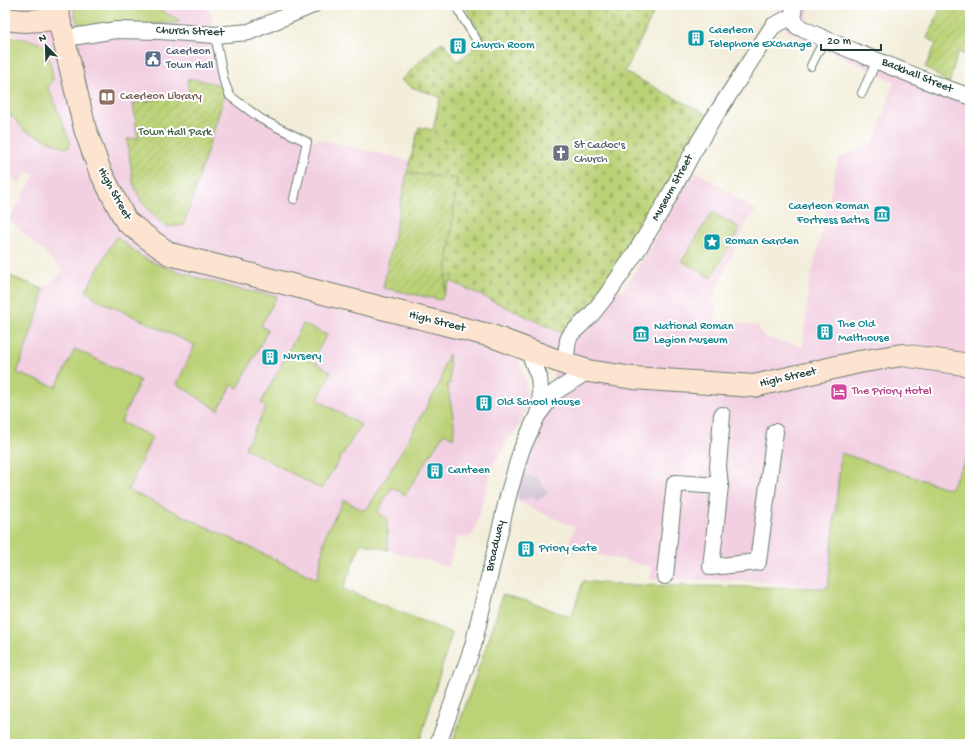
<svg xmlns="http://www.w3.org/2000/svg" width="975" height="749" font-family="'Gochi Hand',sans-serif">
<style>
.built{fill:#f2cfe1}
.industrial{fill:#cfbdcf}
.green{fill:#bbd277;stroke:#6d8856}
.cemetery{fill:url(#cemetery-stones);stroke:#6d8856}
.garden{fill:url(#garden-furrows);stroke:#6d8856}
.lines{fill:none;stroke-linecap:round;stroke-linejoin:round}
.lane-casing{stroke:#697b6e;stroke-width:10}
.street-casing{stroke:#697b6e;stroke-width:18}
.secondary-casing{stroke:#697b6e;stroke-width:24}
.lane{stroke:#fff;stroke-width:8}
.street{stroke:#fff;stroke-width:16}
.secondary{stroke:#fde4d1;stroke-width:22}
.labels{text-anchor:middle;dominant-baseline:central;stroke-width:4;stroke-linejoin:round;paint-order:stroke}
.culture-label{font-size:12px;fill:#0d838f;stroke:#fff;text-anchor:start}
.street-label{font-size:12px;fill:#1f3d34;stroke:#fff}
.service-label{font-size:12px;fill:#4e5e75;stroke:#fff;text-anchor:start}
.education-label{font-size:12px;fill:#785e54;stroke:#fff;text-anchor:start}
.park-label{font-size:12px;fill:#466245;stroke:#fff}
.worship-label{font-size:12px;fill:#5b616d;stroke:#fff;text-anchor:start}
.hotel-label{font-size:12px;fill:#b23c85;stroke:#fff;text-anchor:start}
</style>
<defs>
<pattern id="cemetery-stones" width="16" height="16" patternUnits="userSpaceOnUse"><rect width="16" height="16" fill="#bbd277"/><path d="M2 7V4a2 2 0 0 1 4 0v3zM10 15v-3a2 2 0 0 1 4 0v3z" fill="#a0b568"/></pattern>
<pattern id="garden-furrows" width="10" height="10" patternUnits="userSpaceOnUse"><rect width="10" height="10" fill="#bbd277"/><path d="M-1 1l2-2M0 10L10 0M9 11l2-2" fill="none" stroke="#a0b568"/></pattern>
</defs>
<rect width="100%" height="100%" fill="#fff"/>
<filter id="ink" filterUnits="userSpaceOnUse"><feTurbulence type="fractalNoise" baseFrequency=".025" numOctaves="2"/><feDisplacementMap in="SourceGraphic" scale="8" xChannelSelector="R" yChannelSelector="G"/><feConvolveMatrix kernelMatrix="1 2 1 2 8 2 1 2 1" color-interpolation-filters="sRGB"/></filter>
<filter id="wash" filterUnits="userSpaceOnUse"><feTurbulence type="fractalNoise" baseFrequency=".012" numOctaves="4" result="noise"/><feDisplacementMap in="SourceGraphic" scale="16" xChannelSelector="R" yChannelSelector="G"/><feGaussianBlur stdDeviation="0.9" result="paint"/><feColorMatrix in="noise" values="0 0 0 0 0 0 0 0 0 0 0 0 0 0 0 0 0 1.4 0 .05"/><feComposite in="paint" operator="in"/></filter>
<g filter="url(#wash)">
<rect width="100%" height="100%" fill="#f3eeda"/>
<!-- built -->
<polygon class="built" points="5,5 207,5 211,13 215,35 230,96 307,142 318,139 411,161 383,288 441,300 449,281 517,312 604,289 624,290 695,170 756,211 747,222 711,301 717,302 715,320 758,326 763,336 803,347 809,285 828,205 838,159 874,142 894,82 787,30 776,10 778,5 809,5 807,27 970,96 970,497 828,588 753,581 650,579 652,567 567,547 575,527 535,510 508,496 555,371 518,359 525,380 527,397 525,411 520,425 508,440 493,465 475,528 472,535 467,538 457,537 448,567 388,550 362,543 342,590 263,744 5,405 41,304 43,289 64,271 15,225 8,221 35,175 26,171 20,182 5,175 5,117 13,101 18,73 17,35 5,32"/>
<!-- industrial -->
<polygon class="industrial" points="521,474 537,477 548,493 536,501 534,497 518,500 518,483"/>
<!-- green -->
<g class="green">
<path d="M74 5H153L160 10 179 20V22L175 23 89 28C76 26 74 17 74 5Z"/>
<path d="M9 37C22 39 33 39 45 46L51 66 53 79 48 87 71 144 69 147 65 148 24 130 13 117 5 111V56Z"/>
<polygon points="116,236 142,257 159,265 202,279 238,289 277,296 261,326 268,330 238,388 232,385 218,410 177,384 195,345 98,300 86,291"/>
<path d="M5 274 43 289 41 304 17 373 56 387 75 349 140 380 121 422 152 437 128 490 317 579 326 533 344 500 362 510 367 509 391 470 441 381 443 368 449 354 450 384H447C449 398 457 426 453 438L444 433 405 495 392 487 377 513 387 518 388 550 361 543 343 589 452 633 419 744H5Z"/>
<polygon points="303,324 327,335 312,360 331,372 318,400 361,425 321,489 245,448 266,407 261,403"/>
<polygon points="970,451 970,744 452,744 494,624 502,595 527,601 571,617 578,597 583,581 621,585 828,588 841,453 950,489"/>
</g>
<!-- cemetery -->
<polygon class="cemetery" points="465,5 621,5 653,14 625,72 708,115 639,240 593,305 562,333 450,281 444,294 457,179 407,173 419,127 433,130 440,97 411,87 401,80 426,55 443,42 457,61 472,51 478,31"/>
<!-- garden -->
<g class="garden">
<polygon points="942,5 970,5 970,56 958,52 949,84 925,67 936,44 927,38"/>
<polygon points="194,79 218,84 226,91 184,225 169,227 162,224 142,203 133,183 127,139 138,138 133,104 189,93 187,80"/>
<polygon points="407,173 457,179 444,294 441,300 383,288"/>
<polygon points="712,212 740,228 711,278 682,261"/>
</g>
</g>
<g filter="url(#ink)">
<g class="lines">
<!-- lane casing -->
<g class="lane-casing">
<g id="lane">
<polyline points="455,5 476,39"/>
<polyline points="215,35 224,81 230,96 261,119 307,142 294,199"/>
<polyline points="811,66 825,38"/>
<polyline points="862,93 877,60"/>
</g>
</g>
<!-- street casing -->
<g class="street-casing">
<g id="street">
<path d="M794 5 793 16 797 26C827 41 859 53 890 66 916 76 943 89 970 96"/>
<polyline points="63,36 72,37 116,30 160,31 215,35 249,32 313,5"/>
<polyline points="528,350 539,377 541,402 538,414"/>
<polyline points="570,365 566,355 568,340 571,334 591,315 606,296 636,252 661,211 693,152 713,119 773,26 793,16"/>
<polyline points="722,415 718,467 720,486 711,567 758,562 775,432"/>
<polyline points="665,576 675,483 720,486"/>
<polyline points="438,744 473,646 508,496 521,451 537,416 555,392 588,371"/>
</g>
</g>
<!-- secondary casing -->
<g class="secondary-casing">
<g id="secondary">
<polyline points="57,5 59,19 85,129 100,171 126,221 153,242 170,254 492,336 566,364 588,371 633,378 754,386 859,362 902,355 970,365"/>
<polyline points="5,19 24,21 59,19"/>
</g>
</g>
<!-- lane -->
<use href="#lane" class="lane"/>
<!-- street -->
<use href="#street" class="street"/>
<!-- secondary -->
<use href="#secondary" class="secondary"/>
</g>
</g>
<!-- icons -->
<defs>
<g id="building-square" transform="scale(0.9)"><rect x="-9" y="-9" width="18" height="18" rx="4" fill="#0f9aa8" stroke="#fff"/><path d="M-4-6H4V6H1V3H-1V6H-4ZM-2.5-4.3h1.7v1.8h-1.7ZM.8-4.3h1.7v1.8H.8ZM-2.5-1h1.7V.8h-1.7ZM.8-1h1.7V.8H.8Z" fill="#fff"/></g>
<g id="civic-square" transform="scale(0.9)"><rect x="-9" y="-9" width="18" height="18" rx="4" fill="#5c6f8a" stroke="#fff"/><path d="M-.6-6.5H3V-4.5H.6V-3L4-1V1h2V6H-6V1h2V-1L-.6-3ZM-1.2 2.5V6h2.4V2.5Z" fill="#fff"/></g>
<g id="library-square" transform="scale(0.9)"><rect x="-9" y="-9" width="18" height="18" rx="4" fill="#8d6e63" stroke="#fff"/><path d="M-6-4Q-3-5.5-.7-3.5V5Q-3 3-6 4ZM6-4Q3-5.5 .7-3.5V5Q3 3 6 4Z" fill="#fff"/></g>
<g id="church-square" transform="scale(0.9)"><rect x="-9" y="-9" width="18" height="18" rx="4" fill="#6b7280" stroke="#fff"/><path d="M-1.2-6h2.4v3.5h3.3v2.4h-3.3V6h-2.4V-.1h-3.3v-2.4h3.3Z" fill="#fff"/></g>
<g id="museum-square" transform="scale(0.9)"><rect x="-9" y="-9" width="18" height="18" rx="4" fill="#0f9aa8" stroke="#fff"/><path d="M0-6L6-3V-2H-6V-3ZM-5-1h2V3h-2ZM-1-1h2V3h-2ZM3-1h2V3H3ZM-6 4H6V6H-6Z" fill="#fff"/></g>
<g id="sight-square" transform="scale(0.9)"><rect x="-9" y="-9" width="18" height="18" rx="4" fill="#0f9aa8" stroke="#fff"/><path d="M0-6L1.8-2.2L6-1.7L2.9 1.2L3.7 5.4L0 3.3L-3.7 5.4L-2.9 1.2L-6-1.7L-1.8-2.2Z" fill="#fff"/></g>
<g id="hotel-square" transform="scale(0.9)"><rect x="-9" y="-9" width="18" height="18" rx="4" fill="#d1479c" stroke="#fff"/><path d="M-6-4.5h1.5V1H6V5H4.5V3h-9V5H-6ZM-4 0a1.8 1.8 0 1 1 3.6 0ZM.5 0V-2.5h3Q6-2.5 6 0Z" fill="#fff"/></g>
</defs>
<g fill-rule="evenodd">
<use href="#building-square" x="696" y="38"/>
<use href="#building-square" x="458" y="46"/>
<use href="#civic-square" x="153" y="59"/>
<use href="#library-square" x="107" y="97"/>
<use href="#church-square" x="561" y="153"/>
<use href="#museum-square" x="882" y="214"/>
<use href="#sight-square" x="712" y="242"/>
<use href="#building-square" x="825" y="332"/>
<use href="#museum-square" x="641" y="334"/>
<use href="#building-square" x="270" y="357"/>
<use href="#hotel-square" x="839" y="392"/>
<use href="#building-square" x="484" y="403"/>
<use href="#building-square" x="435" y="471"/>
<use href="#building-square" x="526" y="549"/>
</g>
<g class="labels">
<!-- culture labels -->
<g class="culture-label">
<text x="709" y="31">Caerleon<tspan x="709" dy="14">Telephone Exchange</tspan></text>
<text x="471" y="46">Church Room</text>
<text x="869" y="207" text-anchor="end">Caerleon Roman<tspan x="869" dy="14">Fortress Baths</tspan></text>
<text x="725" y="242">Roman Garden</text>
<text x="838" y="325">The Old<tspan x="838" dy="14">Malthouse</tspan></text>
<text x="654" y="327">National Roman<tspan x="654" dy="14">Legion Museum</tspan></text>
<text x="283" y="357">Nursery</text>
<text x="497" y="403">Old School House</text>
<text x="448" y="471">Canteen</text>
<text x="539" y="549">Priory Gate</text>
</g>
<!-- street labels -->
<g class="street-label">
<text transform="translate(190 32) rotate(2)">Church Street</text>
<text transform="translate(917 76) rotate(22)">Backhall Street</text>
<text transform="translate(673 188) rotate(-61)">Museum Street</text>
<text transform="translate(114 194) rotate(61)">High Street</text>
<text transform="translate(437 322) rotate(14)">High Street</text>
<text transform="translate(788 378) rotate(-13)">High Street</text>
<text transform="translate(496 546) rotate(-77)">Broadway</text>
</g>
<!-- service labels -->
<g class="service-label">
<text x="166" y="52">Caerleon<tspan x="166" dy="14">Town Hall</tspan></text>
</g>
<!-- education labels -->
<g class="education-label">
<text x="120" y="97">Caerleon Library</text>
</g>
<!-- park labels -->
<g class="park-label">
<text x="175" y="133">Town Hall Park</text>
</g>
<!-- worship labels -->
<g class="worship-label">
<text x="574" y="146">St Cadoc's<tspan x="574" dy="14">Church</tspan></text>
</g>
<!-- hotel labels -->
<g class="hotel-label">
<text x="852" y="392">The Priory Hotel</text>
</g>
</g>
<!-- margin -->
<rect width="975" height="749" fill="none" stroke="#fff" stroke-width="20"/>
<!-- north arrow -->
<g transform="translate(46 46) rotate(337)" stroke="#ffffff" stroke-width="3" paint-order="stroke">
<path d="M0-3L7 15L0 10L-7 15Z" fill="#1f3d34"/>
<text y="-6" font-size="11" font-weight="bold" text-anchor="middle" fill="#1f3d34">N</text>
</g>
<!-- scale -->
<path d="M821 44v6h60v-6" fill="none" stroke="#1f3d34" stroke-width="2"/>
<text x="827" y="44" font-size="12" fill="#1f3d34" stroke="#ffffff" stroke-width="3" paint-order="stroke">20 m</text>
</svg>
